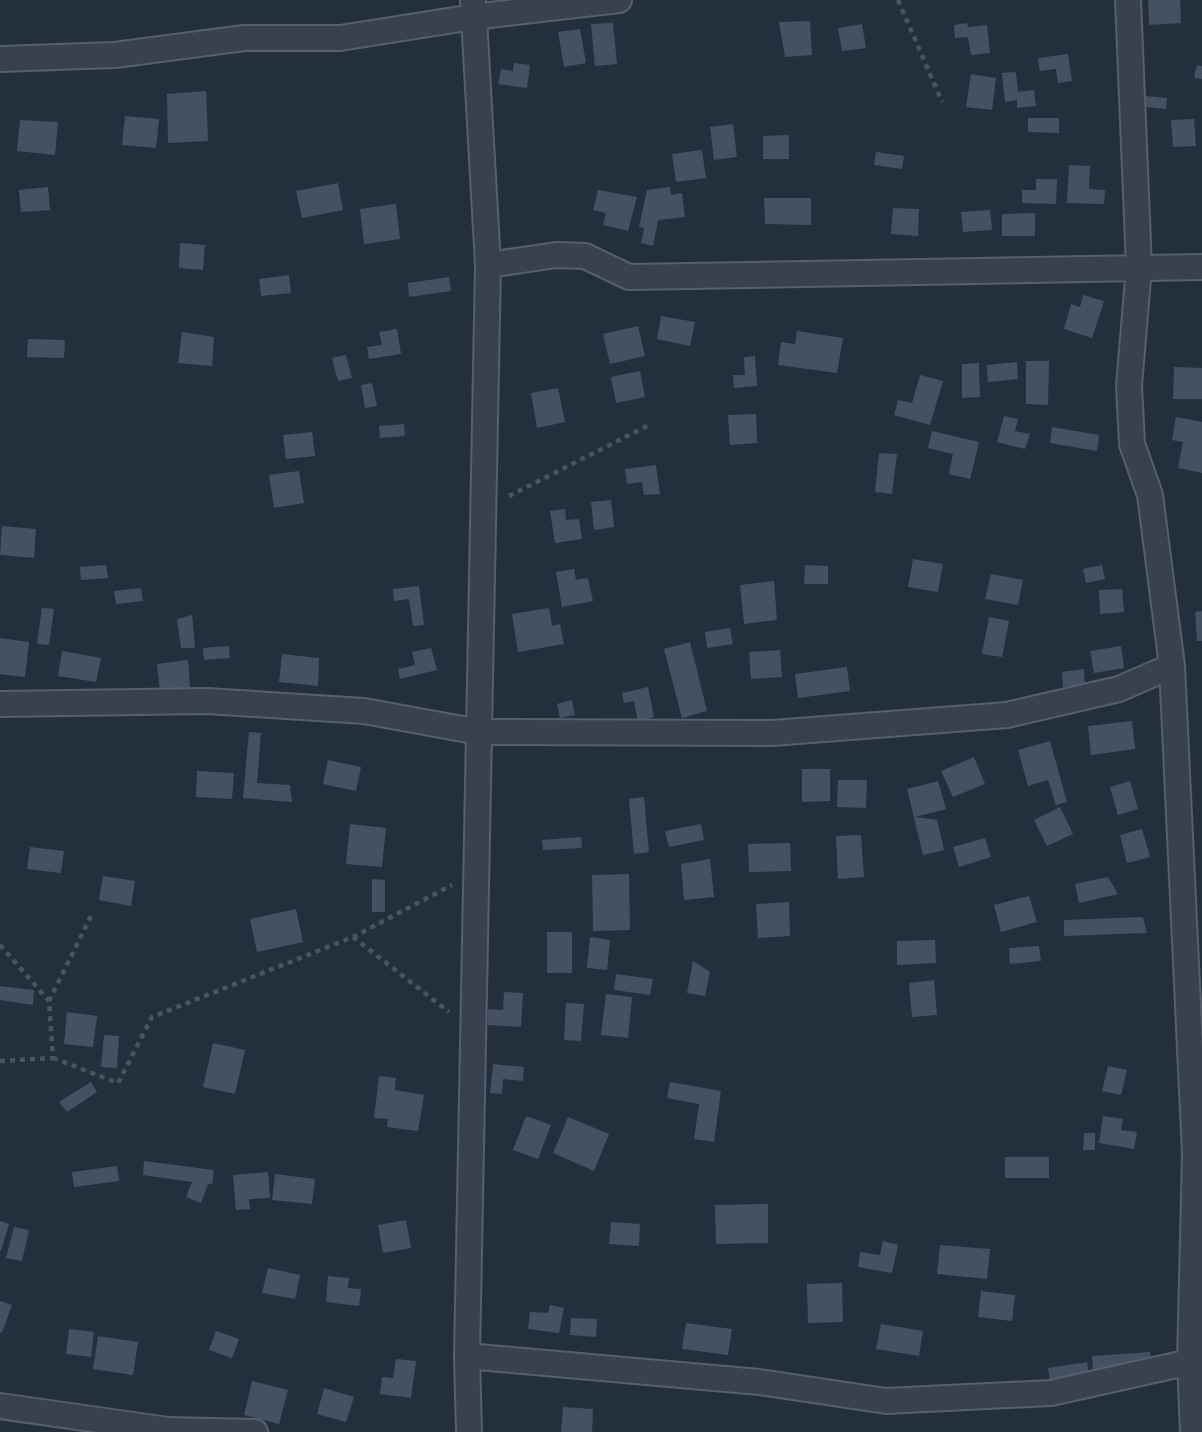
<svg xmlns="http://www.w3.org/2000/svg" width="1202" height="1432" font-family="Commissioner,sans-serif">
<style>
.building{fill:#455162}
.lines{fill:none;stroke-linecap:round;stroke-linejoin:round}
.minor-casing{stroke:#565f6c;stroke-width:28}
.path{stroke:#44595c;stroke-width:4.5;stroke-dasharray:5 5;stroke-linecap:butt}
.minor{stroke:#38414e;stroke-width:24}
</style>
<rect width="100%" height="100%" fill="#242f3e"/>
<!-- building -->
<g class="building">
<polygon points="1148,0 1180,0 1181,23 1149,25"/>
<polygon points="810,21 812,55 785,57 779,22"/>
<polygon points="613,23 617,64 595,66 591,24"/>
<polygon points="967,23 968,27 987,25 990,53 971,55 968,37 955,38 954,25"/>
<polygon points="862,24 866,48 842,51 838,28"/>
<polygon points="580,29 586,63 564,67 558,32"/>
<polygon points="1068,54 1072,81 1058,83 1056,69 1040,71 1038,58"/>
<polygon points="514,63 530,65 527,88 498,84 501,69 513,71"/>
<polygon points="1197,65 1202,66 1202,79 1194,78"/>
<polygon points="1016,72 1018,92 1034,90 1036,106 1017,108 1017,100 1005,102 1002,73"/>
<polygon points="971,74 996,78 992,110 966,107"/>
<polygon points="206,91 208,141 168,143 167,94"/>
<polygon points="1146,96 1167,98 1166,109 1145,107"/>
<polygon points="125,116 159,119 156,148 122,145"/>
<polygon points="1028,118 1059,118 1059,133 1028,132"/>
<polygon points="1194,119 1196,146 1173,147 1171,120"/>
<polygon points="20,120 58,122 55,155 17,151"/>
<polygon points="733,124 737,157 714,160 710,127"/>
<polygon points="789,135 789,159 763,159 763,136"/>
<polygon points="702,150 706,178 676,182 672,154"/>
<polygon points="876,152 904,156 902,169 874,165"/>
<polygon points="1069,165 1090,166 1089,189 1105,190 1104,204 1067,203"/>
<polygon points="1036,179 1057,179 1056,204 1022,203 1022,190 1036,190"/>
<polygon points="338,183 343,210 302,218 296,191"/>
<polygon points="48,187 50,210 21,212 19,190"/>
<polygon points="670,187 671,195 682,193 685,217 658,220 653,246 641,243 644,228 639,227 647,190"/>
<polygon points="598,190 637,197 628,231 603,225 606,213 593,210"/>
<polygon points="764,198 811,198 811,225 765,224"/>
<polygon points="396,204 400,239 364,244 360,209"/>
<polygon points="893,208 919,209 918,236 891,234"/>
<polygon points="990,210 992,230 963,232 961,212"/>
<polygon points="1035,213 1035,236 1002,236 1002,214"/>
<polygon points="180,243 205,245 203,270 179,268"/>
<polygon points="289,275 291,293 261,296 259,279"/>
<polygon points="449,277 451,291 409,297 408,283"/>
<polygon points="1083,295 1104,301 1092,338 1064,329 1071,304 1080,307"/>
<polygon points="661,316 695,322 690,346 657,339"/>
<polygon points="638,326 645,356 610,364 603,334"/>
<polygon points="397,329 401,354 369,359 367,347 382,345 379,332"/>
<polygon points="797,331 843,338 837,373 778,365 781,342 795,344"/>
<polygon points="182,332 214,337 212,366 178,363"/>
<polygon points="28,339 65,340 64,358 27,357"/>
<polygon points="346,355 352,378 338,381 332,358"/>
<polygon points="755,356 757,386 734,388 733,375 745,375 744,357"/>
<polygon points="1026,361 1049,361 1048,405 1026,404"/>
<polygon points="1017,362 1018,379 988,382 987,365"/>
<polygon points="979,363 980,397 962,398 962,364"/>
<polygon points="1174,367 1202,368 1202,399 1173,399"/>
<polygon points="640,371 645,397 616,403 611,377"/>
<polygon points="920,375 943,381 930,425 894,415 898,400 912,403"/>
<polygon points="372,383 377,406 365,408 361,385"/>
<polygon points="558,388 565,422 537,428 531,393"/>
<polygon points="756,414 757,443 730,445 728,415"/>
<polygon points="1004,416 1018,419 1015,431 1030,434 1025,449 997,442"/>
<polygon points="1176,417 1202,422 1202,473 1178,468 1183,442 1172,440"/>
<polygon points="404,424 405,436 380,438 379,426"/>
<polygon points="1052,427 1099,435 1097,451 1050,443"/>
<polygon points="932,431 979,442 970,479 949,474 953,454 928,448"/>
<polygon points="312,432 315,456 286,459 283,435"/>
<polygon points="879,453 897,454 892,494 875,492"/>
<polygon points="656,465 660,494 644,495 642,482 627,484 625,469"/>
<polygon points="299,471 304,503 274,508 269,475"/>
<polygon points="611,500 614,527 594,530 591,502"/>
<polygon points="565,509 566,520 579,519 582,539 555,543 550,511"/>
<polygon points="2,526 36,529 34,558 0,555"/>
<polygon points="913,559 943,564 938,592 908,587"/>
<polygon points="106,565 108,578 81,580 80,567"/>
<polygon points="805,565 828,566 828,584 804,584"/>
<polygon points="1102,565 1105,579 1086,583 1083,569"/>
<polygon points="574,569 576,580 588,578 593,601 562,607 556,572"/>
<polygon points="991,574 1023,580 1018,605 985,599"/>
<polygon points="774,581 777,620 744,624 740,585"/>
<polygon points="419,586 424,625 413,626 409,599 394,601 393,589"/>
<polygon points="141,588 143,601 116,604 114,591"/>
<polygon points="1122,589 1124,612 1100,614 1099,590"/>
<polygon points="42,608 54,609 49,645 37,644"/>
<polygon points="549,608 552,626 560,624 564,644 518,652 512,614"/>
<polygon points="1202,611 1202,641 1197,641 1195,612"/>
<polygon points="192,615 195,648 181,648 177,619"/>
<polygon points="989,617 1009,621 1002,657 982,654"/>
<polygon points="730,628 733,644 707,648 705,632"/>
<polygon points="0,638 29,642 25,677 0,674"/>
<polygon points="690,642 707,711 682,718 664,649"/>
<polygon points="229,646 230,658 204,660 203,648"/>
<polygon points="1121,646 1124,668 1094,673 1090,651"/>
<polygon points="431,648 437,670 400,679 398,669 415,665 412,652"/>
<polygon points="780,650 782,677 751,679 749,652"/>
<polygon points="62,651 101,658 96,682 58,676"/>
<polygon points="282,654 319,658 318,686 279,682"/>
<polygon points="188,660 190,688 160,691 157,664"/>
<polygon points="847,667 850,691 798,698 795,674"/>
<polygon points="1084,669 1085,685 1063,687 1062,672"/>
<polygon points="648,687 654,717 638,721 634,701 624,703 622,693"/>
<polygon points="572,700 575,715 560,718 557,704"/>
<polygon points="1132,721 1135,749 1091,755 1088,726"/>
<polygon points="249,732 261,733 257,783 290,785 292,802 243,798"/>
<polygon points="1050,741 1067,802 1056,805 1048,780 1028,786 1018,750"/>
<polygon points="974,757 985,784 953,797 941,771"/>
<polygon points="328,760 361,767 356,791 323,784"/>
<polygon points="802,769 830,769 830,801 802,802"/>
<polygon points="197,771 234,773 232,799 196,797"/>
<polygon points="838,780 867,780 866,808 837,807"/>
<polygon points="938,781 946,809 915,817 937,820 944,850 923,855 907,789"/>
<polygon points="1130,781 1138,809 1118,815 1110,787"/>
<polygon points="644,797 649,852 634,854 629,799"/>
<polygon points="1060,807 1073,834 1047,846 1034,820"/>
<polygon points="350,824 386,828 382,867 346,864"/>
<polygon points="701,824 704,840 669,847 665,831"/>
<polygon points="1142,829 1150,857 1127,863 1120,835"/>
<polygon points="861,835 864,877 838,879 836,836"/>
<polygon points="581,837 582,848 543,850 542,840"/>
<polygon points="985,838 991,857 959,867 953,847"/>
<polygon points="790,843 791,871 749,872 748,844"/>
<polygon points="30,847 64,851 61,873 27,869"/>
<polygon points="710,859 714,897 684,900 681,864"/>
<polygon points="629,874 630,930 593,931 592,875"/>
<polygon points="103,876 135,881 131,906 99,900"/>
<polygon points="1108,877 1118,894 1079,903 1075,884"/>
<polygon points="372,879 385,880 385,912 372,912"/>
<polygon points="1029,896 1037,922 1001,932 994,905"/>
<polygon points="789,902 790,936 758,938 756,904"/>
<polygon points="296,909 303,942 257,952 250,919"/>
<polygon points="1143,917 1147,933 1064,936 1064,920"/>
<rect x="547" y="932" width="25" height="41"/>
<polygon points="590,937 610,940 607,970 587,968"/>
<polygon points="935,940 936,963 897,965 897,941"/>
<polygon points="1039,946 1041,961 1010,964 1009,948"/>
<polygon points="693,961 710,972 705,996 687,993"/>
<polygon points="616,974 653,979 650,995 614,990"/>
<polygon points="934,980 937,1015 912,1017 909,983"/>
<polygon points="0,986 34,990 33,1005 0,1000"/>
<polygon points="504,992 523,993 521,1027 488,1025 488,1009 503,1010"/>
<polygon points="606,994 632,997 628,1038 601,1035"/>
<polygon points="566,1003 584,1004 581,1041 564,1040"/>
<polygon points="67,1012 97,1016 93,1047 64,1044"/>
<polygon points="104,1035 119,1036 117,1068 101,1067"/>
<polygon points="213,1043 245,1050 235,1094 203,1087"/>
<polygon points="493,1064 524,1067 523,1081 503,1079 502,1094 490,1093"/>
<polygon points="1108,1066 1127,1070 1121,1095 1102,1091"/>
<polygon points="379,1076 396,1078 395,1090 424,1095 418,1131 387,1127 388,1119 374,1118"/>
<polygon points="91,1082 97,1092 67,1112 59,1102"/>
<polygon points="670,1082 721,1091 714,1142 694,1139 699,1104 667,1098"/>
<polygon points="526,1116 551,1125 538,1159 513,1150"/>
<polygon points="1103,1116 1123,1119 1121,1130 1137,1132 1134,1149 1099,1143"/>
<polygon points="568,1117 609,1134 594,1171 553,1153"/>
<polygon points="1084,1133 1095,1133 1095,1150 1083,1150"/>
<rect x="1005" y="1157" width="44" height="21"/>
<polygon points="144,1161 214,1170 212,1184 208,1184 201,1203 186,1197 192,1182 143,1175"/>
<polygon points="117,1166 119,1181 74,1187 72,1172"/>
<polygon points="268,1172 270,1198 249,1199 250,1209 236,1210 233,1175"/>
<polygon points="275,1174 315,1179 312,1204 272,1200"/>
<polygon points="768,1204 768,1243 716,1244 715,1205"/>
<polygon points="406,1220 411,1248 383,1253 378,1225"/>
<polygon points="0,1221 9,1224 1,1251 0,1251"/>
<polygon points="611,1222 640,1224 639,1246 609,1244"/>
<polygon points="14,1227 29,1230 22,1261 6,1258"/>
<polygon points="883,1241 898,1245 892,1273 858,1267 860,1252 880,1255"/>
<polygon points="940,1245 990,1249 987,1279 937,1274"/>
<polygon points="268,1268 300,1275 295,1299 262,1293"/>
<polygon points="328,1276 349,1278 348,1288 361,1289 359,1306 326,1302"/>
<polygon points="842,1283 843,1322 808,1323 807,1284"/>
<polygon points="981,1291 1015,1295 1012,1321 978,1317"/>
<polygon points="0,1301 12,1305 2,1333 0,1332"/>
<polygon points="550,1305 564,1308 559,1333 528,1329 530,1312 548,1313"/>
<polygon points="571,1318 597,1319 596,1337 570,1335"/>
<polygon points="686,1323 732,1329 728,1355 682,1349"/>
<polygon points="881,1324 923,1331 919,1356 876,1349"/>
<polygon points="69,1329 94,1332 91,1357 66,1354"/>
<polygon points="216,1331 239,1339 232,1358 209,1350"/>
<polygon points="98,1336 138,1342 133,1375 93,1369"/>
<polygon points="1150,1352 1152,1369 1093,1373 1092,1356"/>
<polygon points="396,1359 416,1361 411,1398 380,1394 382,1377 393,1378"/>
<polygon points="1087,1362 1091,1387 1052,1394 1048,1368"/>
<polygon points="252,1381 288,1390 279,1424 244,1415"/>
<polygon points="324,1388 354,1397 346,1422 317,1414"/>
<polygon points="563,1407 593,1409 592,1432 561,1432"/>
</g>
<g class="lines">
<!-- minor casing -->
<g class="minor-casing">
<g id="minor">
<polyline points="1128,0 1139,267 1129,386 1132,444 1150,495 1172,666 1195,1154 1190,1362 1193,1432"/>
<polyline points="0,59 115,55 244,38 340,38 473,17 619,0"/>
<polyline points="488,265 556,255 585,256 629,277 1202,267"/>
<polyline points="0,704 207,701 364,711 479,732 772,733 1007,715 1119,689 1172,666"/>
<polyline points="467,1356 759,1382 886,1401 1051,1393 1190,1362"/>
<polyline points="0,1406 168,1430 255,1432"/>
<polyline points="469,1432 467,1356 488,265 473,0"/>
</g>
</g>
<!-- path -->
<g class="path">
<polyline points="898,0 942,102"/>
<polyline points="509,496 649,425"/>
<polyline points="353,937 449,1012"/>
<polyline points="0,945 49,1001"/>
<polyline points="53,1058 118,1083 152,1017 353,937 452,885"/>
<polyline points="0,1061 53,1058 49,1001 93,912"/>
</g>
<!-- minor -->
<use href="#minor" class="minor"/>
</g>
</svg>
